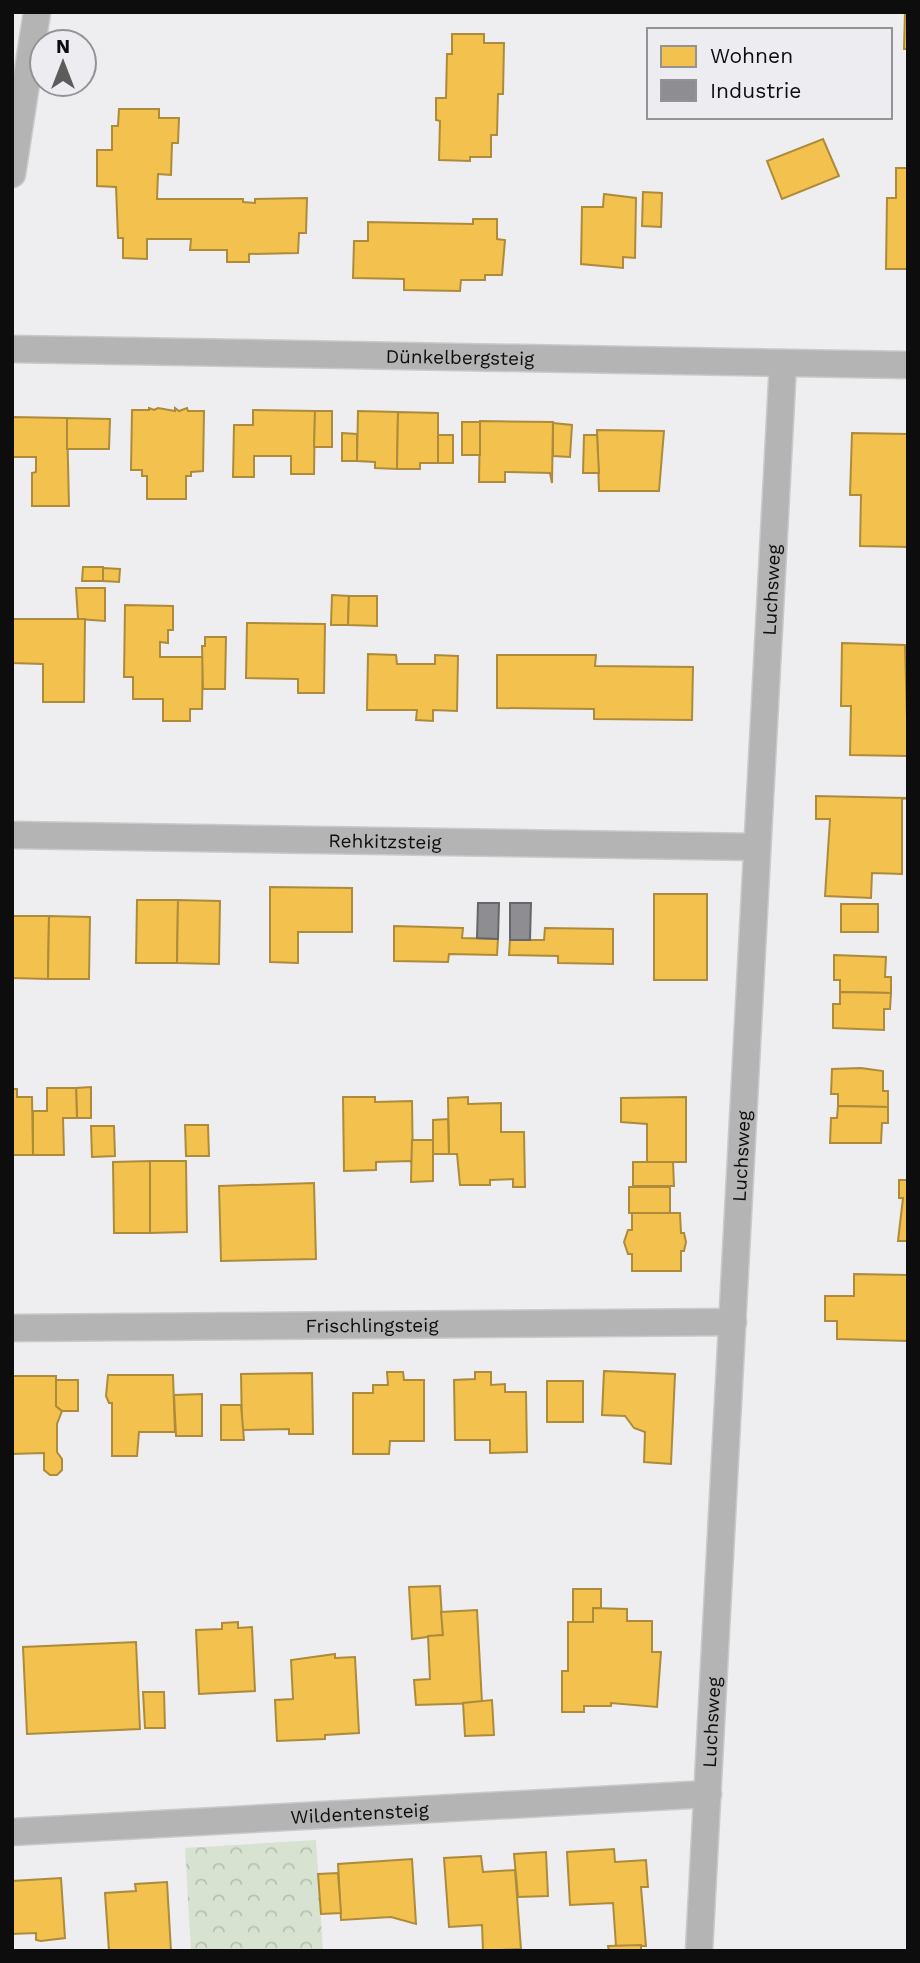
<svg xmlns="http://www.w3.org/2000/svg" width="920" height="1963" font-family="'Work Sans',sans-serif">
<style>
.park{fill:url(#park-crowns)}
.homes{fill:#f2c14e;stroke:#ad8b3b;stroke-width:2}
.industry{fill:#8d8d92;stroke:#67676a;stroke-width:2}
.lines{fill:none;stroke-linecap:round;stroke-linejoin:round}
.street-casing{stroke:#cacacc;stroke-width:29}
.street{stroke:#b4b4b4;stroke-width:26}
.labels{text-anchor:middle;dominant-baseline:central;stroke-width:7;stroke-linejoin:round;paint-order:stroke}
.street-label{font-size:19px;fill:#0d0d0e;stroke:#ededf1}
</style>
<defs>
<pattern id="park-crowns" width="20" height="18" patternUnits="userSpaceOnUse" patternTransform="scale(1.75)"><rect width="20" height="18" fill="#d8e2d0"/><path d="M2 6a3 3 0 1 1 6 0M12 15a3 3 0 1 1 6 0" fill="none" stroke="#b8c1b1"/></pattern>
</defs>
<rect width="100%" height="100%" fill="#eeeef0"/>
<!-- park -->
<polygon class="park" points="316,1840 323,1951 191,1951 185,1848"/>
<!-- homes -->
<g class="homes">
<polygon points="905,12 908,12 908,49 904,49"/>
<polygon points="452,34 484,34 484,43 504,43 503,94 498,94 497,135 491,135 491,157 470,157 470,161 439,160 440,121 436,120 436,98 446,98 447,54 452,54"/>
<polygon points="119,109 159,109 159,118 179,118 178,143 172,143 171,175 158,174 157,199 243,199 243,202 255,203 255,199 307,198 306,233 299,233 298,253 249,254 249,262 227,262 227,250 190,250 191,239 147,239 147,259 123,258 123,238 118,238 116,187 97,186 97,150 112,150 112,126 118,126"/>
<polygon points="823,139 839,176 782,199 767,161"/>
<polygon points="896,168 908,168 908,269 886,269 887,198 896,198"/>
<polygon points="643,192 662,193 661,227 642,226"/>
<polygon points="604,194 636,198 635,258 623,257 623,268 581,264 582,207 603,207"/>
<polygon points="473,219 497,219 497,239 505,240 502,275 485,275 485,280 461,280 460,291 404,290 404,279 353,278 354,241 368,241 368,222 473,224"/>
<polygon points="149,408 154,410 158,408 175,411 175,408 179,411 187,408 188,411 204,411 203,471 191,472 191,476 186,476 186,499 147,499 147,476 142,476 142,470 131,470 132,410 149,410"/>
<polygon points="253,410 315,411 314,474 291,474 291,456 254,456 254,477 233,477 234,425 253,425"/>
<polygon points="315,411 332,411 332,447 314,447"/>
<polygon points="358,411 398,412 397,469 375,468 375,462 357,461"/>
<polygon points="398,412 438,413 438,463 420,463 420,469 397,469"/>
<polygon points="12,417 67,418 69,506 32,506 32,473 36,472 36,457 12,457"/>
<polygon points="67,418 110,419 109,449 67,449"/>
<polygon points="480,421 553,422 552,483 550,473 505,472 505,482 479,482"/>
<rect x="462" y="422" width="18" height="33"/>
<polygon points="553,423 572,425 570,457 553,456"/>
<polygon points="597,430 664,431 659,491 599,491"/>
<polygon points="342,433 357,434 357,461 342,461"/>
<polygon points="852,433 908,434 908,547 860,546 861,495 850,495"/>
<rect x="438" y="435" width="15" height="28"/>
<polygon points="584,435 597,435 599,473 583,473"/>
<polygon points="83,567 103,567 103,581 82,581"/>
<polygon points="103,568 120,569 119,582 103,581"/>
<polygon points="76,588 105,588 105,621 78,619"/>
<polygon points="332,595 349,596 348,625 331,625"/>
<polygon points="349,596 377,596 377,626 348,625"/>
<polygon points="125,605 173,606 173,630 168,630 168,643 160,642 160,657 203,657 202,709 190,709 190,721 163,721 163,699 133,699 133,677 124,677"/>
<polygon points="12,619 85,619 84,702 43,702 43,664 12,663"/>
<polygon points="247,623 325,624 324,693 298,693 298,679 246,678"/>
<polygon points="205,637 226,637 225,689 203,689 202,646 205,646"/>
<polygon points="842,643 905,645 908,756 850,755 851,706 841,706"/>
<polygon points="368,654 396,655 397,664 435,664 435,655 458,656 457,711 433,710 433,721 416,720 417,710 367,710"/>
<polygon points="497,655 596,655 595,666 693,667 692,720 594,719 594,709 497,708"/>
<polygon points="816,796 908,798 902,799 902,874 872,873 871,898 825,896 830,819 816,819"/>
<polygon points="270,887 352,888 352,932 298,932 298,963 270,962"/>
<rect x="654" y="894" width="53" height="86"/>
<polygon points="137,900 178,900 177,963 136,963"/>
<polygon points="178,900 220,901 219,964 177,963"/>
<rect x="841" y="904" width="37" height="28"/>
<polygon points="12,916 49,916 48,979 12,978"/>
<polygon points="49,916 90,917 89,979 48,979"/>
<polygon points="394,926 463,928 462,938 498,939 497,955 449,954 448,962 394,961"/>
<polygon points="545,928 613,929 613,964 558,963 558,956 509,955 510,940 544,940"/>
<polygon points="834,955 886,957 885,977 891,977 891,993 840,992 840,980 834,980"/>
<polygon points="840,992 891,993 890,1009 884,1009 884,1030 833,1028 833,1004 840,1004"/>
<polygon points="861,1068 883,1071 883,1091 888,1091 888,1107 838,1106 838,1094 831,1094 832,1069"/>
<polygon points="91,1087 91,1118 77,1118 76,1088"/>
<polygon points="47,1088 76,1088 77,1118 63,1118 64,1155 33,1155 33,1111 47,1111"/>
<polygon points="12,1089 17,1089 17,1097 32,1097 33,1155 12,1155"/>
<polygon points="343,1097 375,1097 375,1102 412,1101 413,1170 411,1161 376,1162 376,1170 344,1171"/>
<polygon points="468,1097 468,1104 501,1103 501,1132 524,1132 525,1187 513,1187 513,1179 490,1180 490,1185 460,1185 457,1154 449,1154 448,1098"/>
<polygon points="686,1097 686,1162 647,1162 647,1124 621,1122 621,1098"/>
<polygon points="838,1106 888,1107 888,1123 882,1123 881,1143 830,1143 831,1118 837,1118"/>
<polygon points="448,1119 449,1154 433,1154 433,1120"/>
<polygon points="185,1125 208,1125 209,1156 186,1156"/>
<polygon points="91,1126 114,1126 115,1156 92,1157"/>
<polygon points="412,1140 433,1140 433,1181 411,1182"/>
<polygon points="150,1161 150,1233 114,1233 113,1162"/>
<polygon points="150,1161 186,1161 187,1232 150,1233"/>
<polygon points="633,1162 673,1162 674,1186 633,1186"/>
<polygon points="899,1180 908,1180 908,1241 898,1241 903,1198 899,1198"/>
<polygon points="314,1183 316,1259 221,1261 219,1186"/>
<rect x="629" y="1187" width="41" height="26"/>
<polygon points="632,1213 680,1213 681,1233 684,1233 686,1242 684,1251 681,1251 681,1271 632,1271 632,1254 628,1254 624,1242 628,1230 632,1230"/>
<polygon points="854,1274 908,1275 908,1341 837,1339 837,1321 825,1321 825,1296 854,1296"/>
<polygon points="604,1371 675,1374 671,1464 644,1462 645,1432 634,1428 625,1416 602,1415"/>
<polygon points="387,1372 403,1372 404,1380 424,1380 424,1441 390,1441 389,1454 353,1454 353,1393 373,1393 373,1385 388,1385"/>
<polygon points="475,1372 491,1372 491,1385 505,1384 505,1392 526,1392 527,1452 490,1453 490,1440 455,1440 454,1380 475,1379"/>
<polygon points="312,1373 313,1434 289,1434 289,1429 242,1430 241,1374"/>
<polygon points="108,1375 173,1375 175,1432 139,1432 137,1456 112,1456 112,1403 109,1403 106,1396"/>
<polygon points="12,1376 56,1376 56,1406 62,1411 57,1424 57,1452 62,1459 62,1470 57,1475 50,1475 44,1470 44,1453 12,1454"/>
<polygon points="56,1380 78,1380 78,1411 62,1411 56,1406"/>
<rect x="547" y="1381" width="36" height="41"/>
<polygon points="202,1394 202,1436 176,1436 174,1395"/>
<polygon points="221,1405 241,1405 244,1440 221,1440"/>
<polygon points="440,1586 443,1635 412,1639 409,1587"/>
<polygon points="573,1589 601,1589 601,1608 593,1608 593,1622 573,1622"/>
<polygon points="593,1608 627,1609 627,1621 652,1621 652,1652 661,1652 657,1707 611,1703 611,1706 584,1706 584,1712 562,1712 562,1671 568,1671 568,1622 593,1622"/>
<polygon points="477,1610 482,1703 416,1705 414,1680 430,1679 428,1636 443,1635 441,1612"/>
<polygon points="238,1622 238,1628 252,1627 255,1691 199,1694 196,1630 222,1629 222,1623"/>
<polygon points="136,1642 140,1729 27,1734 23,1647"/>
<polygon points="335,1654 335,1658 355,1657 359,1733 325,1735 325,1739 277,1741 275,1700 293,1699 291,1660"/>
<polygon points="143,1692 164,1692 165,1728 145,1728"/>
<polygon points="492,1700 494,1735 465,1736 463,1703"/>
<polygon points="614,1849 615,1862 646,1860 648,1887 641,1887 646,1946 616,1946 613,1903 570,1905 567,1852"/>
<polygon points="546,1852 548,1896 518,1897 514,1854"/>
<polygon points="481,1856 483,1872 515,1870 521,1949 483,1951 482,1925 449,1927 444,1858"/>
<polygon points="412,1859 416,1924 391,1917 341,1920 338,1864"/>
<polygon points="338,1873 341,1913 321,1914 318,1874"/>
<polygon points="61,1878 65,1938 41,1941 36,1940 36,1933 12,1934 12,1881"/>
<polygon points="167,1882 171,1951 109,1951 105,1893 136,1891 135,1884"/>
<polygon points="608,1946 641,1945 641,1951 609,1951"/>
</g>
<!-- industry -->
<g class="industry">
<polygon points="478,903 499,903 498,939 477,938"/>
<polygon points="510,903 531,903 530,940 510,940"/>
</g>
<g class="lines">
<!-- street casing -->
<g class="street-casing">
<g id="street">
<polyline points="12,174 37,12"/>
<path id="s1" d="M12 349 908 365"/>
<path id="s2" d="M12 835 757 847"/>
<path id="s3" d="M12 1328 733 1322"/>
<path id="s4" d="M12 1832 708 1794"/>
<path id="s5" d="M699 1951 783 363"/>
</g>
</g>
<!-- street -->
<use href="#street" class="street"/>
</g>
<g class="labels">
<!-- street labels -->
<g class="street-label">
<text stroke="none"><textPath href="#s1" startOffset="448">Dünkelbergsteig</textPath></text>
<text stroke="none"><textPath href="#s5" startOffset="1363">Luchsweg</textPath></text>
<text stroke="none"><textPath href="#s2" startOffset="373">Rehkitzsteig</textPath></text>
<text stroke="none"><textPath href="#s5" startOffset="796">Luchsweg</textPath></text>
<text stroke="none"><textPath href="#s3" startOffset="360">Frischlingsteig</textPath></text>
<text stroke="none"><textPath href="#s5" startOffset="229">Luchsweg</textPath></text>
<text stroke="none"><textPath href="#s4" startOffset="348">Wildentensteig</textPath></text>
</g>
</g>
<!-- border -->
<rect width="920" height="1963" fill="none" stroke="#0d0d0e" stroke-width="28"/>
<!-- legend -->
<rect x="647" y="28" width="245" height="91" fill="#ededf1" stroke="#939396" stroke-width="2"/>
<rect x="661" y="46" width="35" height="21" fill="#f2c14e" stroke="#939396" stroke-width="2"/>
<text x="710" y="63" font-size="21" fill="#0d0d0e">Wohnen</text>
<rect x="661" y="80" width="35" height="21" fill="#8d8d92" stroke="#939396" stroke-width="2"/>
<text x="710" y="98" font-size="21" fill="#0d0d0e">Industrie</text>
<!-- north arrow -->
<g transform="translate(63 63)"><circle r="33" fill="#ededf1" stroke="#939396" stroke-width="2"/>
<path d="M0-5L12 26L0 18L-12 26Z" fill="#5c5c5d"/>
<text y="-10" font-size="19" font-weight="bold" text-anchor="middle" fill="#0d0d0e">N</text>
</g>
</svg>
